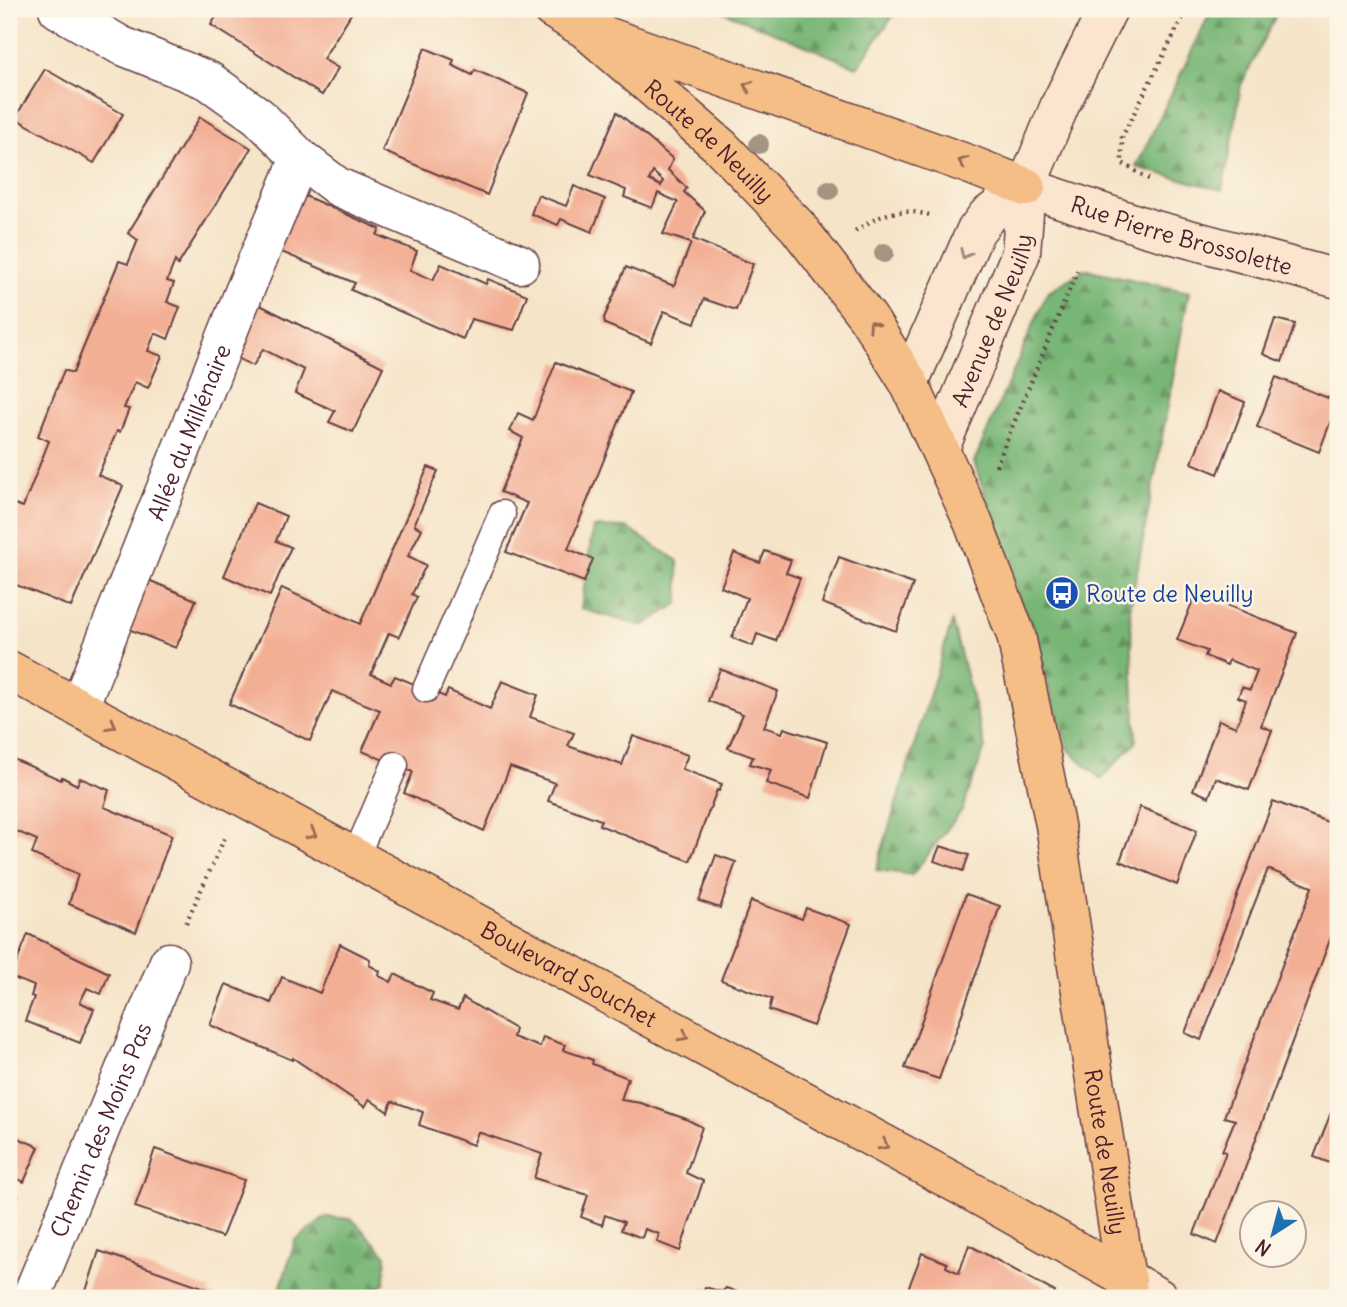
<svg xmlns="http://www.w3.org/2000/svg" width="1347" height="1307" font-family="Delius,sans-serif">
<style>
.forest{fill:url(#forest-firs);stroke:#616a50;stroke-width:2}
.building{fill:#f3af94;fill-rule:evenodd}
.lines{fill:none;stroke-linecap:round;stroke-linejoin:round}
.lane-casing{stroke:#643d43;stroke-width:29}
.street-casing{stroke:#643d43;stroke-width:41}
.secondary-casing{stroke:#643d43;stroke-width:41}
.primary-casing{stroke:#643d43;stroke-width:41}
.path{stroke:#643d43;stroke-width:4.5;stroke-dasharray:2 5;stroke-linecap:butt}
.lane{stroke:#fff;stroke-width:26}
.street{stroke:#fff;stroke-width:38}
.secondary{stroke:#fbe5cf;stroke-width:38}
.primary{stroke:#f6be87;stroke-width:38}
.tree{fill:#a39582}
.oneway{stroke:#976754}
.oneway2{stroke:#a2827d}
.labels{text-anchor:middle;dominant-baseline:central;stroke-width:5;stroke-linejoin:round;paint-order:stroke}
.street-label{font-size:23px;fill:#4a1f2b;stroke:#fcf5e5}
.transit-label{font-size:23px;fill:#164399;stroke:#fcf5e5;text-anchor:start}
</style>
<defs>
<pattern id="forest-firs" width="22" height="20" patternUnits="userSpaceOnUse" patternTransform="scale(1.75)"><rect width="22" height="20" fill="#78b676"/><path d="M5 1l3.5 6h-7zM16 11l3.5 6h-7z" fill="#649361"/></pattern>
</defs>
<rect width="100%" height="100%" fill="#fcf5e5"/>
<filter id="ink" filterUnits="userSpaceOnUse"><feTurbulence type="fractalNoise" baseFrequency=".0143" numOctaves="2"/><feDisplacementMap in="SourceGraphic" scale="14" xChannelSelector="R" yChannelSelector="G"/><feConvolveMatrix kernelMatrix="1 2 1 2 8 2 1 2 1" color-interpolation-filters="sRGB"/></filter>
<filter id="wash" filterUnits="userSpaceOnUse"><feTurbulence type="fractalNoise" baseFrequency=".00686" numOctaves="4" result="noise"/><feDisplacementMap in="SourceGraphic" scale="28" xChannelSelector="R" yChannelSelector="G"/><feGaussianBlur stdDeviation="1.57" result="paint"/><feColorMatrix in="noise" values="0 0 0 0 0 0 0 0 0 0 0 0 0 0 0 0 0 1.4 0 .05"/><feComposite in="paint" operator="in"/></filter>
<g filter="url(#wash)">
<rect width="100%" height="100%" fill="#f5e4c8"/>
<!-- forest -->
<g class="forest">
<polygon points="717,9 898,9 857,67"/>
<polygon points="1212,9 1279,9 1241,85 1232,143 1222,190 1136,167"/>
<polygon points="1085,269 1189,292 1130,609 1136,742 1101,779 1069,750 974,462 1047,293"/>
<polygon points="593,527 627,528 678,561 679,603 643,626 581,609"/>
<polygon points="952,622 985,747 962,810 912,875 876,870"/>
<polygon points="326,1217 352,1219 386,1255 385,1282 368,1298 280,1298 278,1296 295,1241"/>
</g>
<g id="blocks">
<!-- building -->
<g class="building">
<polygon points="221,9 354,9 323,59 338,68 322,95 211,25"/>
<polygon points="425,48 454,60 452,65 472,75 475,70 528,93 487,195 382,151"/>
<polygon points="45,69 123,114 94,163 15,118"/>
<path d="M617 112 673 159 668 170 687 188 684 192 705 211 693 239 753 264 736 310 704 299 695 323 664 311 651 343 605 324 604 318 626 267 674 286 691 243 663 234 678 202 658 193 652 208 624 197 626 190 590 175ZM653 172 663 181 661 186 649 180Z"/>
<polygon points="200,117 251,148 178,265 175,261 167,281 174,283 167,302 180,307 168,339 155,333 148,351 162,356 158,365 148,388 135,382 124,408 129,409 120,432 117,431 98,475 123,486 71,607 9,582 9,502 23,507 49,441 38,436 64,370 73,373 119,261 128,264 138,240 128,233"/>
<polygon points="574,186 605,199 592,232 561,219 558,225 531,214 538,195 566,206"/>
<polygon points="296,192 380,229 377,235 417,251 410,270 433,280 441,264 486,284 488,279 527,295 514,330 471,319 463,339 351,290 355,283 272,248"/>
<polygon points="256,303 383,367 353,432 329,422 335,411 295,393 304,370 263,349 253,366 235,357"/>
<polygon points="1275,319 1295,324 1282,362 1263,354"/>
<polygon points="556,362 631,392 568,549 593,559 584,582 506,552 527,503 500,492 523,438 510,431 518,413 533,420"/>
<polygon points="1276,377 1338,402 1319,452 1257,427"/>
<polygon points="1218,391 1245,402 1218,474 1192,463"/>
<polygon points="428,467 438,471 414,525 422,529 408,556 426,565 412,594 417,597 399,637 389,633 371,674 391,683 395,676 445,697 448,690 490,709 502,681 538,695 530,717 574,733 568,746 622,765 633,736 688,755 682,769 722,784 719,791 717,790 690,861 599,825 601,820 548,801 555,783 510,767 484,831 404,793 413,772 362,751 380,710 332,691 310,741 229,704 282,588 360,624"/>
<polygon points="255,503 286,516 276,541 291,547 270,596 224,576"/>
<polygon points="765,551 791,560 786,573 800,578 776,641 757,634 753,646 732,638 747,598 721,587 734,553 760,563"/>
<polygon points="839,557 913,584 896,631 822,603"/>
<polygon points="146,579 196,600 176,648 126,628"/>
<polygon points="1196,593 1297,633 1261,726 1272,730 1249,790 1216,778 1209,797 1193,790 1219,720 1236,727 1246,700 1238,697 1242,687 1250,690 1257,671 1229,660 1227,665 1205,656 1207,651 1177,640"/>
<polygon points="720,669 778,691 764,727 782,733 784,728 827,742 810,798 766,783 771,770 750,764 753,757 728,748 743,714 708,701"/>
<polygon points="9,757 61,780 62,777 77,785 80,778 109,790 104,807 172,835 136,932 69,904 78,874 32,854 37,840 9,828"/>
<polygon points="1273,801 1338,826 1338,918 1217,1244 1194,1234 1226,1152 1222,1151 1235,1120 1224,1117 1312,887 1268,869 1201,1040 1185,1033"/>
<polygon points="1140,807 1197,830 1177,885 1120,861"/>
<polygon points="940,846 969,855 963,871 934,861"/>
<polygon points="716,855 736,862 720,908 699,901"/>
<polygon points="966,894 1000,906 939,1079 905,1068"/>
<polygon points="751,901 802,919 806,908 851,924 813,1026 769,1010 772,999 721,980"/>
<polygon points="28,934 109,973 101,994 87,988 80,1002 94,1009 80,1043 25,1021 34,997 31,996 34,986 11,977"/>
<polygon points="340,944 370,959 369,965 380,971 379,976 391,982 395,974 433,993 430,1000 458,1010 463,998 515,1029 513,1037 540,1047 543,1037 565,1045 563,1050 593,1060 592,1064 628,1078 621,1100 641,1103 686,1119 702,1127 686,1173 703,1181 680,1251 657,1242 659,1234 645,1229 642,1238 621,1230 624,1222 605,1215 602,1225 581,1217 588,1195 534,1178 542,1154 478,1132 473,1145 454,1138 419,1125 423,1112 392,1101 388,1112 369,1099 365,1107 293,1058 292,1060 210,1025 226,984 271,1003 282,977 320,993"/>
<polygon points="1338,1094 1338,1166 1314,1157"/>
<polygon points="9,1134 39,1147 24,1182 12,1176 9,1184"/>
<polygon points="155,1149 244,1180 222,1237 135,1207"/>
<polygon points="9,1192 18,1196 9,1220"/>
<polygon points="969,1245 1055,1292 1053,1298 980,1298 974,1296 973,1298 921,1298 907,1292 922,1253 947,1263 946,1267 959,1273"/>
<polygon points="99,1251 211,1290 209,1294 219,1298 161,1298 150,1295 149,1298 100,1298 85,1294"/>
<polygon points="705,1287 722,1292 726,1288 746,1295 747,1298 701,1298"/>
</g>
</g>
</g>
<g filter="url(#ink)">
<use href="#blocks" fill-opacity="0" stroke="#643d43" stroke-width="2"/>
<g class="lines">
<!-- lane casing -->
<g class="lane-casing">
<g id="lane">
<polyline points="426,689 502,514"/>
<polyline points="355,858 395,765"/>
</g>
</g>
<!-- street casing -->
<g class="street-casing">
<g id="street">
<polyline points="58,9 120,45 209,81 258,116 300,158 338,187 520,264"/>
<path id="s1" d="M79 707 244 292 300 158"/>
<path id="s2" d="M31 1298 169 962"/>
</g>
</g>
<!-- secondary casing -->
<g class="secondary-casing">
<g id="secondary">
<path id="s3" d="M1026 187 1148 228 1338 279"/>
<polyline points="909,383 975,232 987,216 1026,187"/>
<path id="s4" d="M940 448 1021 253 1026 187 1060 105 1108 9"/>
<polyline points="1127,1279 1159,1298"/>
</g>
</g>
<!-- primary casing -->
<g class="primary-casing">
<g id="primary">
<path id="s5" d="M552 9 585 29 721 147 797 226 868 318 909 383 973 522 1016 635 1055 825 1129 1298"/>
<polyline points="603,35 968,164 1026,187"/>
<path id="s6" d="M9 670 967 1189 1127 1279"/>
</g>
</g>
<!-- path -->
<g class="path">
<polyline points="1149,179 1122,163 1122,137 1187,9"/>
<path d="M855 231C885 212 898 207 934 216"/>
<polyline points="996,466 1079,267"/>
<polyline points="186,923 226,835"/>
</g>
<!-- lane -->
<use href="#lane" class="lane"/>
<!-- street -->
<use href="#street" class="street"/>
<!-- secondary -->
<use href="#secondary" class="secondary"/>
<!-- primary -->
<use href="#primary" class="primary"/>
</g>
<!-- trees -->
<g class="tree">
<circle cx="759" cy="144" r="10"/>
<circle cx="829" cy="190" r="10"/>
<circle cx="884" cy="253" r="10"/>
</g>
<!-- one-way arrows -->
<defs><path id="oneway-chevron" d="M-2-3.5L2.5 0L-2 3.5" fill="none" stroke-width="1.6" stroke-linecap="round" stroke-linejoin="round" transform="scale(1.75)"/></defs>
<g class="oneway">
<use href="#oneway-chevron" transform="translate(748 86) rotate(-161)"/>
<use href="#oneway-chevron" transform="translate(963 162) rotate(-160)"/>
<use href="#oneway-chevron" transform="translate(873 325) rotate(-123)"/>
<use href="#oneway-chevron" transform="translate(112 725) rotate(29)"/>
<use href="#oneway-chevron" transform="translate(312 834) rotate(28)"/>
<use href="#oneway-chevron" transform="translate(684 1036) rotate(28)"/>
<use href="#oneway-chevron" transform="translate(884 1145) rotate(28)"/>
</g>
<use class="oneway2" href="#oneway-chevron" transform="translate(965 254) rotate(113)"/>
</g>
<!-- icons -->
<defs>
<g id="bus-disc" transform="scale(1.75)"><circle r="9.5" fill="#1a4fb4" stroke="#fcf5e5"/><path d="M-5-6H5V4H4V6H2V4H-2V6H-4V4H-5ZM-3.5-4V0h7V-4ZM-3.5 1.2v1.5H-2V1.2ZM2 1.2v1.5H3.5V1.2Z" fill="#fff"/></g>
</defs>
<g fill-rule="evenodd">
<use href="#bus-disc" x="1062" y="593"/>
</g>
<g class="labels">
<!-- street labels -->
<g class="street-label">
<text stroke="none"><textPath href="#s5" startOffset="206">Route de Neuilly</textPath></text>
<text stroke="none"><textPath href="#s3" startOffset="163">Rue Pierre Brossolette</textPath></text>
<text stroke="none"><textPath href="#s4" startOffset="138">Avenue de Neuilly</textPath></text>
<text stroke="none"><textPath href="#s1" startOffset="296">Allée du Millénaire</textPath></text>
<text stroke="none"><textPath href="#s6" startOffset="637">Boulevard Souchet</textPath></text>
<text stroke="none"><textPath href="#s2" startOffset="182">Chemin des Moins Pas</textPath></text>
<text stroke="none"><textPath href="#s5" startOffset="1320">Route de Neuilly</textPath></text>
</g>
<!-- transit labels -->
<g class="transit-label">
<text x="1086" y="593">Route de Neuilly</text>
</g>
</g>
<!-- margin -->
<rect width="1347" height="1307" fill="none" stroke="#fcf5e5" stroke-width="35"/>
<!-- north arrow -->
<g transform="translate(1273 1234) rotate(216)"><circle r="33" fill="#fcf5e5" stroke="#b59f9b" stroke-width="2"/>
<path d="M0-5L12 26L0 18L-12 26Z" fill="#1f6fb2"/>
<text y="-10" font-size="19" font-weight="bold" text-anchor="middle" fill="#4a1f2b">N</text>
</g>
</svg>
